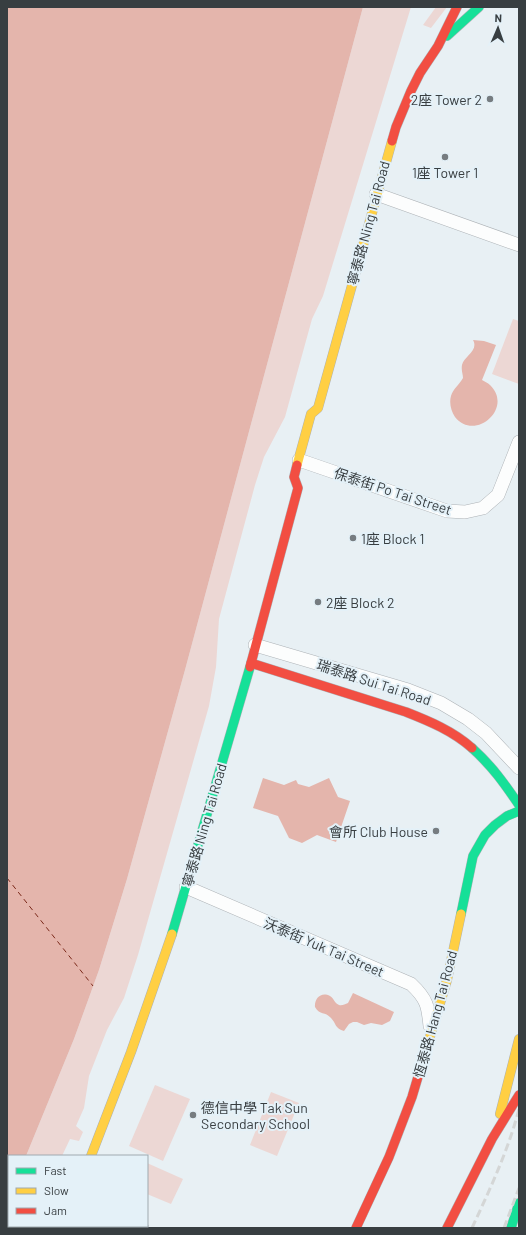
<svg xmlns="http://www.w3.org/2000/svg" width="526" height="1235" font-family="Barlow,'Noto Sans TC',sans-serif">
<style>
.green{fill:#ecd7d4}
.water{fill:#e4b5ac}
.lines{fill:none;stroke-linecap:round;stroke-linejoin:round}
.ferry{stroke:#7b291a;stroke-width:1;stroke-dasharray:5 4;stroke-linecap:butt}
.street-casing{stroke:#adb2b6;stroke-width:14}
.fast-casing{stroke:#adb2b6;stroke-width:10}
.slow-casing{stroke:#adb2b6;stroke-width:10}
.jam-casing{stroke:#adb2b6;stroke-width:10}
.street{stroke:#fcfdfd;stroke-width:13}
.fast{stroke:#16e098;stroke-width:9}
.slow{stroke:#ffcf43;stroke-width:9}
.jam{stroke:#f24e42;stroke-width:9}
.rail{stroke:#d4d6d6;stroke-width:3;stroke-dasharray:8 4;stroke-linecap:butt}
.poi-dot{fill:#767c80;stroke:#e4f1f8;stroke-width:1.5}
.labels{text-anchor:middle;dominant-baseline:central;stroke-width:4;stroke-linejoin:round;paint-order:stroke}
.poi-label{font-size:14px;fill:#383e41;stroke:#e4f1f8;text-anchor:start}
.street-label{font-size:14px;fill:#383e41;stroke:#e4f1f8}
</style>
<rect width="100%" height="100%" fill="#e8f0f4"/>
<!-- green -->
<g class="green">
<polygon points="363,7 411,7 323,296 312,319 285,417 264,457 255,485 219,619 216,667 209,706 138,955 124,998 107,1030 89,1076 84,1108 76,1126 83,1132 79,1141 70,1139 62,1156 26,1156 74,1039 99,970 127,879 185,670"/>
<polygon points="436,7 447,7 431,28 423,25"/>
<polygon points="513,319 519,321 519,384 492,374"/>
<polygon points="155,1085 190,1099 163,1161 129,1146"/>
<polygon points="271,1092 299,1103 277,1156 250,1145"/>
<polygon points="147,1163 183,1179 171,1204 147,1194"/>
</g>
<!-- water -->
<g class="water">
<polygon points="7,7 363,7 185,670 127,879 99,970 74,1039 26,1156 9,1156 9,1193 7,1197"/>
<path d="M473 340 484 341 496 345 482 380C484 381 488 383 490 385 514 408 475 442 455 417 451 411 449 403 451 396 453 389 459 385 463 378 463 374 461 370 462 365 464 356 479 351 473 340Z"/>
<polygon points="263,778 284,785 296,780 298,784 309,787 329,778 338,797 350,801 336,842 317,835 302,843 289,838 278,816 253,808"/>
<path d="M353 993 394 1012 390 1021 382 1025 371 1023 364 1025 357 1022H353L349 1024 344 1031C335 1029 336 1023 331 1018 325 1011 320 1016 315 1007 314 999 321 991 330 996 334 998 334 1003 339 1005 342 1006 345 1004 348 1003Z"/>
</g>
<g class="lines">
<!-- ferry -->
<polyline class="ferry" points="7,878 93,986"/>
<!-- street casing -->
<g class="street-casing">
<g id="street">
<polyline points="376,194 519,245"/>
<polyline points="299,460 447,511 465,512 483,508 498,495 519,442"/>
<polyline points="255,645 408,690 441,703 468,719 486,733 519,768"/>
<path d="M186 887 411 984C427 999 428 1006 430 1026"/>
<polyline points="138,1226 142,1228"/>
</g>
</g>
<!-- fast casing -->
<g class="fast-casing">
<g id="fast">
<polyline points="447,36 479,7"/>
<path d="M472 748C492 766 504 783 519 805"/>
<polyline points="461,914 473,856 485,835 495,825 507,816 519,811"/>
<polyline points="172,934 250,667"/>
<polyline points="511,1228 519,1203"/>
</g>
</g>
<!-- slow casing -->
<g class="slow-casing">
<g id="slow">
<polyline points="297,465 311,414 318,408 392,141"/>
<polyline points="423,1060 447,980 461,914"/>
<polyline points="500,1114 519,1039"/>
<polyline points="91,1156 131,1052 172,934"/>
<polyline points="57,1228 58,1226"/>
</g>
</g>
<!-- jam casing -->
<g class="jam-casing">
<g id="jam">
<polyline points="392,141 396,127 411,91 420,73 438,46 457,7"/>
<path d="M251 663 406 712C429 721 453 731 472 748"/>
<polyline points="250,667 298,488 294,477 297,465"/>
<polyline points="356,1228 389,1157 412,1097 423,1060"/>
<polyline points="447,1228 492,1139 519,1095"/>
</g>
</g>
<!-- street -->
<use href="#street" class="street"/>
<!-- fast -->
<use href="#fast" class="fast"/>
<!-- slow -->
<use href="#slow" class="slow"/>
<!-- jam -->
<use href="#jam" class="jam"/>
<!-- rail -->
<g class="rail">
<path d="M472 1228C490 1189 508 1151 519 1109"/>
<polyline points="504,1228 519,1188"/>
</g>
</g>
<!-- markers -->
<g class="poi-dot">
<circle cx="490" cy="99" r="4"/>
<circle cx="445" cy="157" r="4"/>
<circle cx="353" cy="538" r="4"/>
<circle cx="318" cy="602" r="4"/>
<circle cx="436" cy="831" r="4"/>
<circle cx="193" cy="1115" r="4"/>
</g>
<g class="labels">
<!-- poi labels -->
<g class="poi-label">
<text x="482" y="99" text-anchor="end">2座 Tower 2</text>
<text x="445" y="172" text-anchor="middle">1座 Tower 1</text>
<text x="361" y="538">1座 Block 1</text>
<text x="326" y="602">2座 Block 2</text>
<text x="428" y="831" text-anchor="end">會所 Club House</text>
<text x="201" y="1107">德信中學 Tak Sun<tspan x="201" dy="16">Secondary School</tspan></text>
</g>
<!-- street labels -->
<g class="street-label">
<text transform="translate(368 223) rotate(-75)">寧泰路 Ning Tai Road</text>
<text transform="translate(393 491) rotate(18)">保泰街 Po Tai Street</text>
<text transform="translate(374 682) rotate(18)">瑞泰路 Sui Tai Road</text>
<text transform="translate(204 825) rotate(-74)">寧泰路 Ning Tai Road</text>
<text transform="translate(324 947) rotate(23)">沃泰街 Yuk Tai Street</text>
<text transform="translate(435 1014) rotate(-75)">恆泰路 Hang Tai Road</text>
</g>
</g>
<!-- border -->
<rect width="526" height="1235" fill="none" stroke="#383e41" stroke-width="16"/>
<!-- legend -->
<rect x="8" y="1155" width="140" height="72" fill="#e4f1f8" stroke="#9fa9af"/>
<rect x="16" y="1168" width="20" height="6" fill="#16e098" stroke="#9fa9af"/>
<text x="44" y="1175" font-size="12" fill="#383e41">Fast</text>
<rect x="16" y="1188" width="20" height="6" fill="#ffcf43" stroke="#9fa9af"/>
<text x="44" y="1195" font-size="12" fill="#383e41">Slow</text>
<rect x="16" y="1208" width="20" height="6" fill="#f24e42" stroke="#9fa9af"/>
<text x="44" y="1215" font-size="12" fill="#383e41">Jam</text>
<!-- north arrow -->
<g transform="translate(498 28) rotate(2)" stroke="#e4f1f8" stroke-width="3" paint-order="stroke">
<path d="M0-3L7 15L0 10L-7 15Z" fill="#383e41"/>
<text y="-6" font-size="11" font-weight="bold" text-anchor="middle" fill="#383e41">N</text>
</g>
</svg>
